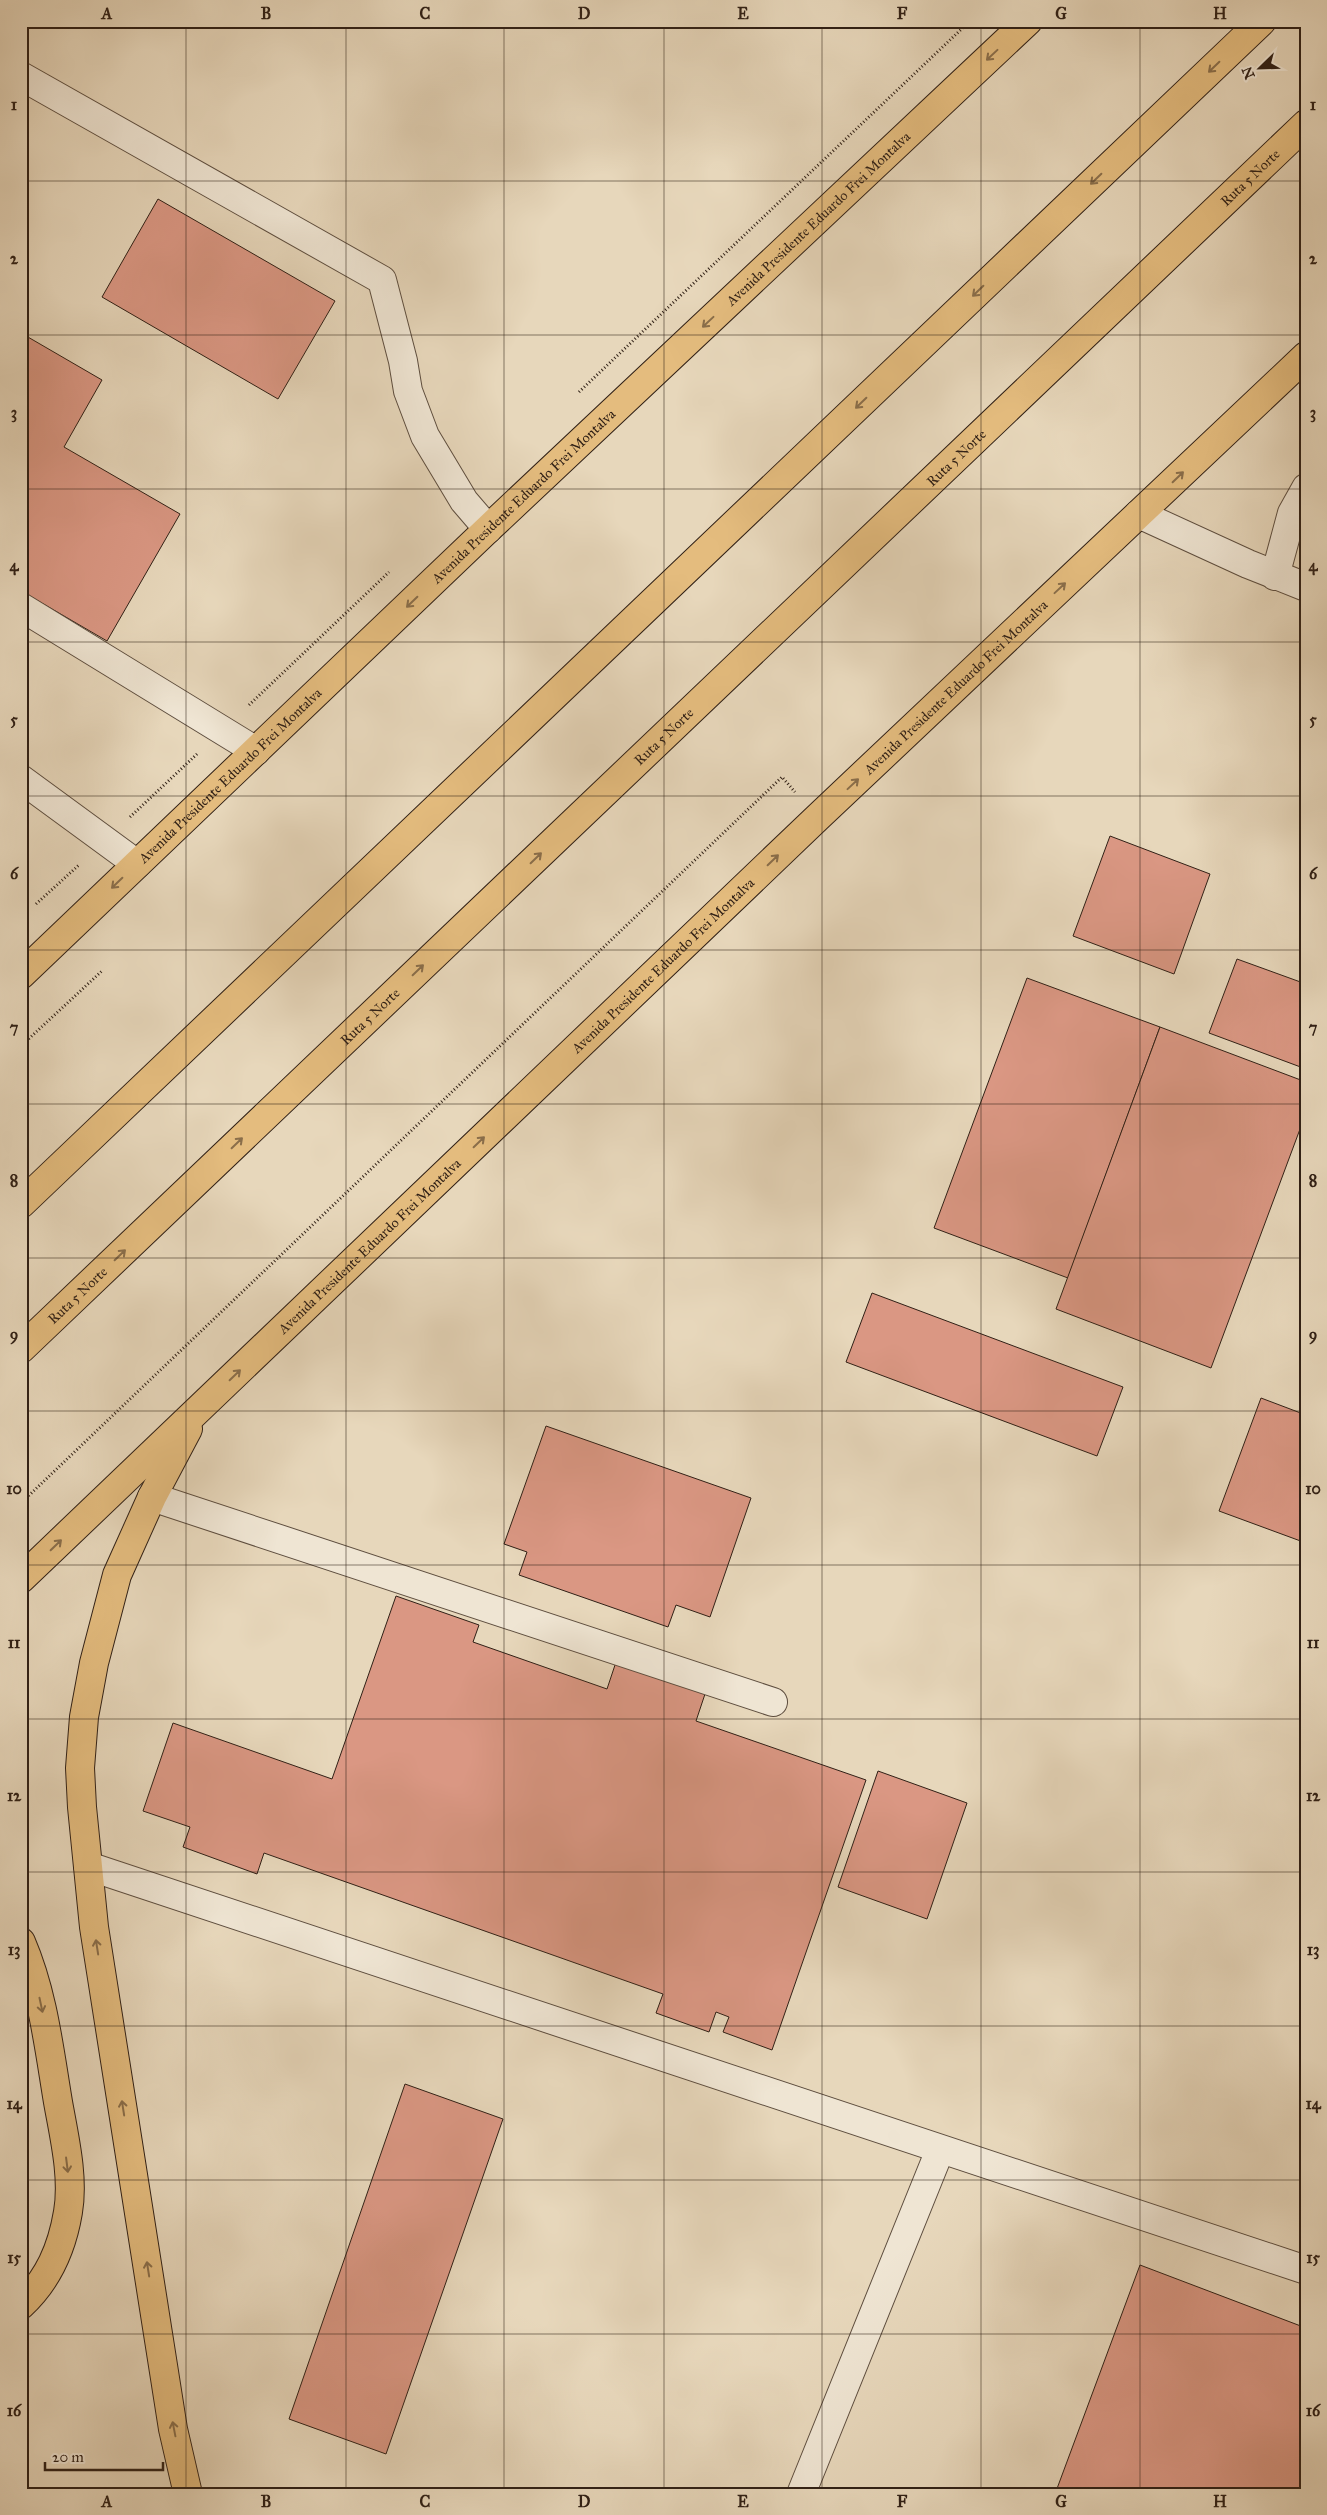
<svg xmlns="http://www.w3.org/2000/svg" width="1327" height="2515" font-family="'IM FELL Great Primer',serif">
<style>
.building{fill:#da9783;stroke:#302016}
.lines{fill:none;stroke-linecap:round;stroke-linejoin:round}
.minor-casing{stroke:#5e4e3f;stroke-width:30}
.major-casing{stroke:#302016;stroke-width:30}
.highway-casing{stroke:#302016;stroke-width:30}
.path{stroke:#302016;stroke-width:3;stroke-dasharray:1 2.5;stroke-linecap:butt}
.minor{stroke:#efe5d3;stroke-width:28}
.major{stroke:#e4bc7e;stroke-width:28}
.highway{stroke:#e4bc7e;stroke-width:28}
.oneway{stroke:#8a6e4a}
.grid{fill:none;stroke:#302016;stroke-width:1;stroke-opacity:0.55}
.labels{text-anchor:middle;dominant-baseline:central;stroke-width:4;stroke-linejoin:round;paint-order:stroke}
.street-label{font-size:14px;fill:#302016;stroke:#efe5d3}
.neatline{fill:none;stroke:#302016;stroke-width:2}
.grid-label{font-size:16px;text-anchor:middle;font-weight:bold;fill:#302016}
</style>
<rect width="100%" height="100%" fill="#e7d7bb"/>
<filter id="stains"><feTurbulence type="fractalNoise" baseFrequency=".004" numOctaves="4"/><feColorMatrix values="0 0 0 0 .2 0 0 0 0 .09 0 0 0 0 .02 0 0 0 .5 -.17"/></filter>
<radialGradient id="worn" r=".72"><stop offset=".6" stop-color="#630" stop-opacity="0"/><stop offset="1" stop-color="#630" stop-opacity=".3"/></radialGradient>
<!-- building -->
<g class="building">
<polygon points="158,199 335,301 278,399 102,297"/>
<polygon points="21,333 102,380 64,447 180,514 107,641 21,591"/>
<polygon points="1110,836 1210,874 1174,974 1073,936"/>
<polygon points="1237,959 1306,984 1306,1069 1209,1033"/>
<polygon points="1027,978 1160,1027 1068,1278 934,1228"/>
<polygon points="1160,1027 1306,1082 1306,1113 1211,1368 1056,1309"/>
<polygon points="872,1293 1123,1387 1097,1456 846,1362"/>
<polygon points="1261,1398 1306,1415 1306,1543 1219,1511"/>
<polygon points="546,1426 751,1498 710,1617 676,1605 668,1627 519,1575 527,1552 504,1544"/>
<polygon points="396,1596 479,1625 473,1642 607,1689 616,1662 705,1694 696,1721 866,1780 772,2050 723,2032 729,2017 716,2012 709,2032 656,2013 663,1994 264,1853 257,1874 183,1847 190,1827 143,1811 173,1723 332,1779"/>
<polygon points="878,1771 967,1803 927,1919 838,1887"/>
<polygon points="405,2084 503,2119 386,2454 289,2419"/>
<polygon points="1140,2265 1306,2328 1306,2494 1055,2494"/>
</g>
<g class="lines">
<!-- minor casing -->
<g class="minor-casing">
<g id="minor">
<polyline points="21,76 382,280 403,361 408,391 425,436 464,501 488,529"/>
<polyline points="1139,514 1248,564 1306,587"/>
<polyline points="1275,576 1292,513 1306,488"/>
<polyline points="21,607 256,751"/>
<polyline points="21,779 137,864"/>
<polyline points="152,1497 773,1702"/>
<polyline points="88,1866 1306,2270"/>
<polyline points="801,2494 940,2150"/>
</g>
</g>
<!-- major casing -->
<g class="major-casing">
<g id="major">
<path id="s1" d="M21 975 488 529 1028 21"/>
<path id="s2" d="M21 1579 817 818 1306 356"/>
<path d="M21 1942C43 1993 49 2048 58 2102 64 2136 74 2177 68 2212 62 2248 49 2279 21 2305"/>
<polyline points="188,2494 173,2429 94,1927 82,1807 80,1768 84,1717 94,1663 117,1575 152,1497 188,1429"/>
</g>
</g>
<!-- highway casing -->
<g class="highway-casing">
<g id="highway">
<polyline points="21,1204 1262,21"/>
<path id="s3" d="M21 1349 1306 124"/>
</g>
</g>
<!-- path -->
<g class="path">
<polyline points="579,392 970,21"/>
<polyline points="249,705 389,572"/>
<polyline points="130,817 197,754"/>
<polyline points="36,904 80,864"/>
<polyline points="21,1046 103,970"/>
<polyline points="21,1503 782,777 795,792"/>
</g>
<!-- minor -->
<use href="#minor" class="minor"/>
<!-- major -->
<use href="#major" class="major"/>
<!-- highway -->
<use href="#highway" class="highway"/>
</g>
<!-- one-way arrows -->
<defs><path id="oneway-shaft" d="M-6 0H5M1.5-3L5.5 0L1.5 3" fill="none" stroke-width="1.6" stroke-linecap="round" stroke-linejoin="round" transform="scale(1.25)"/></defs>
<g class="oneway">
<use href="#oneway-shaft" transform="translate(992 55) rotate(137)"/>
<use href="#oneway-shaft" transform="translate(1214 67) rotate(136)"/>
<use href="#oneway-shaft" transform="translate(1096 179) rotate(136)"/>
<use href="#oneway-shaft" transform="translate(978 291) rotate(136)"/>
<use href="#oneway-shaft" transform="translate(708 322) rotate(137)"/>
<use href="#oneway-shaft" transform="translate(861 403) rotate(136)"/>
<use href="#oneway-shaft" transform="translate(1178 477) rotate(-44)"/>
<use href="#oneway-shaft" transform="translate(1060 588) rotate(-43)"/>
<use href="#oneway-shaft" transform="translate(412 602) rotate(136)"/>
<use href="#oneway-shaft" transform="translate(853 784) rotate(-43)"/>
<use href="#oneway-shaft" transform="translate(536 858) rotate(-44)"/>
<use href="#oneway-shaft" transform="translate(773 860) rotate(-44)"/>
<use href="#oneway-shaft" transform="translate(117 883) rotate(136)"/>
<use href="#oneway-shaft" transform="translate(418 970) rotate(-44)"/>
<use href="#oneway-shaft" transform="translate(479 1142) rotate(-44)"/>
<use href="#oneway-shaft" transform="translate(237 1143) rotate(-44)"/>
<use href="#oneway-shaft" transform="translate(120 1255) rotate(-44)"/>
<use href="#oneway-shaft" transform="translate(235 1375) rotate(-44)"/>
<use href="#oneway-shaft" transform="translate(56 1545) rotate(-44)"/>
<use href="#oneway-shaft" transform="translate(97 1947) rotate(-99)"/>
<use href="#oneway-shaft" transform="translate(41 2005) rotate(78)"/>
<use href="#oneway-shaft" transform="translate(123 2108) rotate(-99)"/>
<use href="#oneway-shaft" transform="translate(67 2165) rotate(83)"/>
<use href="#oneway-shaft" transform="translate(148 2269) rotate(-99)"/>
<use href="#oneway-shaft" transform="translate(174 2429) rotate(-101)"/>
</g>
<!-- grid -->
<path class="grid" d="M186 21V2494M346 21V2494M504 21V2494M664 21V2494M822 21V2494M981 21V2494M1140 21V2494M21 181H1306M21 335H1306M21 489H1306M21 642H1306M21 796H1306M21 950H1306M21 1104H1306M21 1258H1306M21 1411H1306M21 1565H1306M21 1719H1306M21 1872H1306M21 2026H1306M21 2180H1306M21 2334H1306"/>
<g class="labels">
<!-- street labels -->
<g class="street-label">
<text stroke="none"><textPath href="#s3" startOffset="1698">Ruta 5 Norte</textPath></text>
<text stroke="none"><textPath href="#s1" startOffset="1099">Avenida Presidente Eduardo Frei Montalva</textPath></text>
<text stroke="none"><textPath href="#s3" startOffset="1292">Ruta 5 Norte</textPath></text>
<text stroke="none"><textPath href="#s1" startOffset="694">Avenida Presidente Eduardo Frei Montalva</textPath></text>
<text stroke="none"><textPath href="#s2" startOffset="1292">Avenida Presidente Eduardo Frei Montalva</textPath></text>
<text stroke="none"><textPath href="#s3" startOffset="888">Ruta 5 Norte</textPath></text>
<text stroke="none"><textPath href="#s1" startOffset="289">Avenida Presidente Eduardo Frei Montalva</textPath></text>
<text stroke="none"><textPath href="#s2" startOffset="888">Avenida Presidente Eduardo Frei Montalva</textPath></text>
<text stroke="none"><textPath href="#s3" startOffset="482">Ruta 5 Norte</textPath></text>
<text stroke="none"><textPath href="#s2" startOffset="482">Avenida Presidente Eduardo Frei Montalva</textPath></text>
<text stroke="none"><textPath href="#s3" startOffset="78">Ruta 5 Norte</textPath></text>
</g>
</g>
<!-- margin -->
<rect width="1327" height="2515" fill="none" stroke="#e7d7bb" stroke-width="55"/>
<!-- north arrow -->
<g transform="translate(1260 68) rotate(247)" stroke="#efe5d3" stroke-width="4" paint-order="stroke">
<path d="M0-4L9 19L0 12L-9 19Z" fill="#302016"/>
<text y="-8" font-size="14" font-weight="bold" text-anchor="middle" fill="#302016">N</text>
</g>
<!-- scale -->
<path d="M45 2462v8h118v-8" fill="none" stroke="#302016" stroke-width="2.5"/>
<text x="52" y="2462" font-size="15" fill="#302016" stroke="#efe5d3" stroke-width="4" paint-order="stroke">20 m</text>
<rect x="28" y="28" width="1272" height="2460" class="neatline"/>
<g class="grid-label">
<text x="107" y="19">A</text>
<text x="266" y="19">B</text>
<text x="425" y="19">C</text>
<text x="584" y="19">D</text>
<text x="743" y="19">E</text>
<text x="902" y="19">F</text>
<text x="1061" y="19">G</text>
<text x="1220" y="19">H</text>
<text x="14" y="110">1</text>
<text x="1313" y="110">1</text>
<text x="14" y="264">2</text>
<text x="1313" y="264">2</text>
<text x="14" y="418">3</text>
<text x="1313" y="418">3</text>
<text x="14" y="571">4</text>
<text x="1313" y="571">4</text>
<text x="14" y="725">5</text>
<text x="1313" y="725">5</text>
<text x="14" y="879">6</text>
<text x="1313" y="879">6</text>
<text x="14" y="1033">7</text>
<text x="1313" y="1033">7</text>
<text x="14" y="1186">8</text>
<text x="1313" y="1186">8</text>
<text x="14" y="1340">9</text>
<text x="1313" y="1340">9</text>
<text x="14" y="1494">10</text>
<text x="1313" y="1494">10</text>
<text x="14" y="1648">11</text>
<text x="1313" y="1648">11</text>
<text x="14" y="1801">12</text>
<text x="1313" y="1801">12</text>
<text x="14" y="1955">13</text>
<text x="1313" y="1955">13</text>
<text x="14" y="2109">14</text>
<text x="1313" y="2109">14</text>
<text x="14" y="2263">15</text>
<text x="1313" y="2263">15</text>
<text x="14" y="2416">16</text>
<text x="1313" y="2416">16</text>
<text x="107" y="2507">A</text>
<text x="266" y="2507">B</text>
<text x="425" y="2507">C</text>
<text x="584" y="2507">D</text>
<text x="743" y="2507">E</text>
<text x="902" y="2507">F</text>
<text x="1061" y="2507">G</text>
<text x="1220" y="2507">H</text>
</g>
<rect width="100%" height="100%" filter="url(#stains)"/>
<rect width="100%" height="100%" fill="url(#worn)"/>
</svg>
